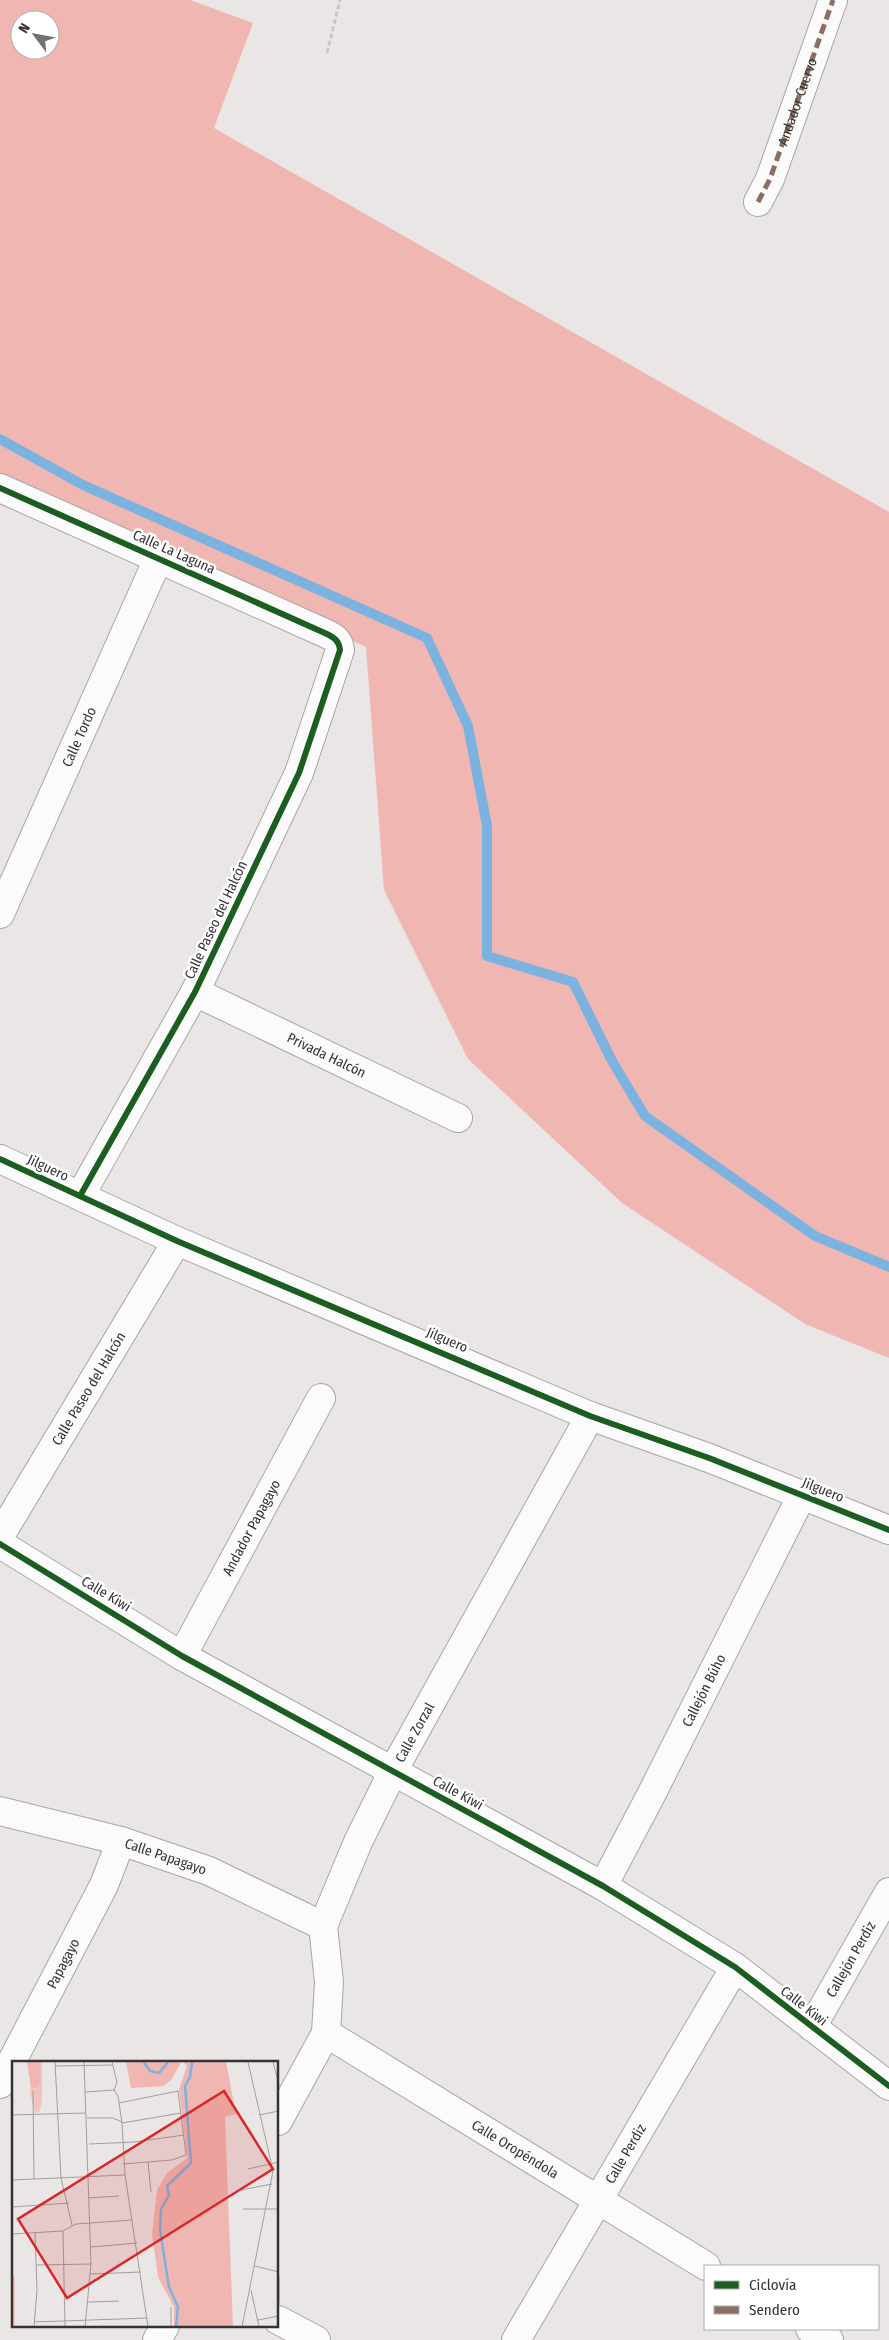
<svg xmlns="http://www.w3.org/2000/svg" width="889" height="2340" font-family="'Fira Sans Condensed',sans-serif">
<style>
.forest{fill:#f0b7b2;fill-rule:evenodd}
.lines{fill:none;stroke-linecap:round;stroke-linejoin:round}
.stream{stroke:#7cb2df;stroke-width:10}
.minor-casing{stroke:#a7a5a5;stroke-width:30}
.path{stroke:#c7c7c7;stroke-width:3;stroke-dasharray:5 2.5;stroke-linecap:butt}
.minor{stroke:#fcfbfb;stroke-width:28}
.quiet{stroke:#8d6e63;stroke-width:5;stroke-dasharray:10 5;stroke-linecap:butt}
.cycleway-casing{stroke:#fff;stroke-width:9}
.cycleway{stroke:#1b5e20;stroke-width:6}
.labels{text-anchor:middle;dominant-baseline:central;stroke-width:5;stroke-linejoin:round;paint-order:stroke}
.street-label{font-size:14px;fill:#343232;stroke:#fff}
.inset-river{fill:none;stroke:#7cb2df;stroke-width:2.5}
.inset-road{fill:none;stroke:#a19e9d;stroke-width:1}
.view{fill:#d62828;fill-opacity:0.15;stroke:#d62828;stroke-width:2.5}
.inset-edge{fill:none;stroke:#343232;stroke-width:2.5}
</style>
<rect width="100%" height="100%" fill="#e9e6e5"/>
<!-- forest -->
<path class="forest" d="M0 0H190L253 23 214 128 889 512V1358L805 1324 622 1203 468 1059 384 890 366 647 0 475ZM20 20H50V50H20Z"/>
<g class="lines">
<!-- stream -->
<polyline class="stream" points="0,439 83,485 427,638 468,726 487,826 487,956 573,982 612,1061 645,1116 815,1236 889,1267"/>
<!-- minor casing -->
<g class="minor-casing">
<g id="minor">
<polyline points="758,202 770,179 833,0"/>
<path d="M0 488 327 634C335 638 339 641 340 650L299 773 195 992 80 1196"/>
<path id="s1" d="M0 914 158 559"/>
<path id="s2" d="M195 992 458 1118"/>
<polyline points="0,1159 177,1241 590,1416 709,1458 889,1530"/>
<path id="s3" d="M0 1536 177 1241"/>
<polyline points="0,1544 182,1656 603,1886 735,1967 889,2086"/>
<path id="s4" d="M182 1656 321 1398"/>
<path id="s5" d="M0 1811 121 1841 209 1871 323 1926"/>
<path id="s6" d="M603 1886 650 1797 802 1495"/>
<path id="s7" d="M812 2027 889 1892"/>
<path id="s8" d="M326 2033 706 2266"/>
<path id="s9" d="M0 2084 104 1885 121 1841"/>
<path id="s10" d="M278 2121 326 2033 329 1982 323 1926 358 1842 393 1771 590 1416"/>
<polyline points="278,2320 316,2340"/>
<polyline points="810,2329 829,2340"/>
<polyline points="157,2340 165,2326"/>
<path id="s11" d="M516 2340 735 1967"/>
</g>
</g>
<!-- path -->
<polyline class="path" points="327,53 340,0"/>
<!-- minor -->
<use href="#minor" class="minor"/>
<!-- quiet -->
<path class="quiet" id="s12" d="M758 202 770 179 833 0"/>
<!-- cycleway casing -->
<g class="cycleway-casing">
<g id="cycleway">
<path d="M0 488 327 634C335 638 339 641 340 650L299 773 195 992 80 1196"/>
<polyline points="0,1159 177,1241 590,1416 709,1458 889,1530"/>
<polyline points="0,1544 182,1656 603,1886 735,1967 889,2086"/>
</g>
</g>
<!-- cycleway -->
<use href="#cycleway" class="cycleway"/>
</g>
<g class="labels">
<!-- street labels -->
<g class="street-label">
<text stroke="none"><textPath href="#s12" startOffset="108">Andador Cuervo</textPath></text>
<text transform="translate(174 552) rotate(24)">Calle La Laguna</text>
<text stroke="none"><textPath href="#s1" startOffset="194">Calle Tordo</textPath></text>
<text transform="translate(216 920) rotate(-65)">Calle Paseo del Halcón</text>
<text stroke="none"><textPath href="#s2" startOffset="146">Privada Halcón</textPath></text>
<text transform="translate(48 1168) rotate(25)">Jilguero</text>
<text transform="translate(447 1340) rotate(23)">Jilguero</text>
<text stroke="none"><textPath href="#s3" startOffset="172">Calle Paseo del Halcón</textPath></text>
<text transform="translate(823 1490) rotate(22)">Jilguero</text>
<text stroke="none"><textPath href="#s4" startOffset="146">Andador Papagayo</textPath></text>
<text transform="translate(106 1594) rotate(31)">Calle Kiwi</text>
<text stroke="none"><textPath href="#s6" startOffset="220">Callejón Búho</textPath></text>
<text stroke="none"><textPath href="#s10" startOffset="422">Calle Zorzal</textPath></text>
<text transform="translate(458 1793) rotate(29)">Calle Kiwi</text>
<text stroke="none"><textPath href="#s5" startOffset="172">Calle Papagayo</textPath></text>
<text stroke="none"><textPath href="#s7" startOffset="78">Callejón Perdiz</textPath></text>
<text stroke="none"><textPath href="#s9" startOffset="136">Papagayo</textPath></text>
<text transform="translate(804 2006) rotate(38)">Calle Kiwi</text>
<text stroke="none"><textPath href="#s8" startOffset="222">Calle Oropéndola</textPath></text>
<text stroke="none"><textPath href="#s11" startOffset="216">Calle Perdiz</textPath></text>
</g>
</g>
<!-- overview -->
<g transform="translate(12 2061)">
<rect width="266" height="266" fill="#e9e6e5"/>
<path d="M20 1H30V39L28 50 23 52 18 31ZM0 216H3V264H0Z" fill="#f2c4c0"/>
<path d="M15 1H27L29 21 24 27H19ZM114 1H169L160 18 152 25 119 27ZM171 1H214L224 53 213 56 221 266H162V246L146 216 140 173 145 129 155 112 175 97 167 28 175 5Z" fill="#f0b7b2"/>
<path class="inset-river" d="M132 1 138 10 147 12 156 1M164 266 166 246 157 226 148 169 149 148 157 134 155 125 179 102 173 25 178 16 180 1"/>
<path class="inset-road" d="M43 1 49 117 60 164M72 1 79 203 73 266M100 1 105 21 102 29 106 35 110 62 113 114 136 266M261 1 267 24M43 5 100 4M21 30 22 118M73 31 102 29M107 42 166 30 174 94 160 99 111 103M0 54 73 52M247 54 267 50M75 57H101L110 61M110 62 169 52M77 83 122 81 172 74M136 101 139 131M236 108 267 101M0 119 113 114M229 129 260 123M76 137 107 135M0 146 57 142M231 148H267M51 170 53 266M0 173 51 170 64 163 120 159M79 186 125 182M25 204 79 203M243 205 267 211M78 213 129 211M267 216V242M239 229 247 266M76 241 107 240M246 259 267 255M22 261 135 257M22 266 25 229 23 172M159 266V246M230 266 261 110 236 1"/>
<path class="view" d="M212 30 261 108 55 237 6 158Z"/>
<rect width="266" height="266" class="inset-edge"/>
</g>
<!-- legend -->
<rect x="704" y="2265" width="175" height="65" fill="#ffffff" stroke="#aeadad"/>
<rect x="714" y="2281" width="25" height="8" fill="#1b5e20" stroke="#aeadad"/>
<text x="749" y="2290" font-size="15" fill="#343232">Ciclovía</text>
<rect x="714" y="2306" width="25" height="8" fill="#8d6e63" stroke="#aeadad"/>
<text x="749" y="2315" font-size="15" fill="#343232">Sendero</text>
<!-- north arrow -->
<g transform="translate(35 35) rotate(302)"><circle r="24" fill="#ffffff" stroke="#aeadad"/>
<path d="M0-4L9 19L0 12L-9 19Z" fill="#737171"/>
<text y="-8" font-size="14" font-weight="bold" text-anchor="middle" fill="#343232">N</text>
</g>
</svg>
